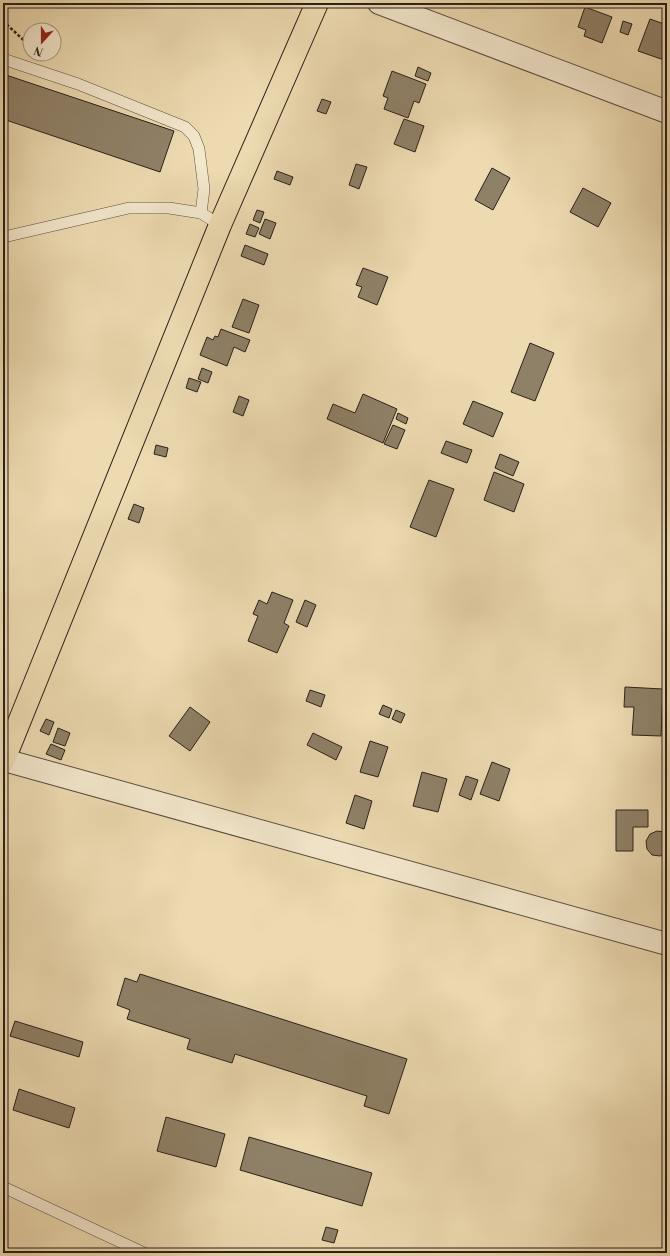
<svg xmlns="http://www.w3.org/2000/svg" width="670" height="1256" font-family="'Libre Bodoni',serif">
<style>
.building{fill:#8f8168;stroke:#292118}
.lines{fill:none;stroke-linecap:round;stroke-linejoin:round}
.lane-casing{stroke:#5a4f3e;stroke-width:12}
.street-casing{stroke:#5a4f3e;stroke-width:24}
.primary-casing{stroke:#292118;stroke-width:24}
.path{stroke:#292118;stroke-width:2.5;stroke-dasharray:3 2;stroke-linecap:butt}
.lane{stroke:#f3e7cc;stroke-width:11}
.street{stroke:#f3e7cc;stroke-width:22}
.primary{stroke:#eddab1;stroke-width:22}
</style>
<rect width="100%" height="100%" fill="#eddab1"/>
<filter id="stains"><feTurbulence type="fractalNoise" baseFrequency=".005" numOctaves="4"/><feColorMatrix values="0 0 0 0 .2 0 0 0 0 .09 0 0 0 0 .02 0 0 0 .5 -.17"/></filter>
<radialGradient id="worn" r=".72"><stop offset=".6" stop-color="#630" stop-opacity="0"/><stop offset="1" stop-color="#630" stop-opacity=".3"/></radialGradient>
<!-- building -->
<g class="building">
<polygon points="585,7 612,17 602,43 584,36 586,30 578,27"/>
<polygon points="650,19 667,25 667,61 638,51"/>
<polygon points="623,21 632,24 628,35 620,32"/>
<polygon points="418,67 431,73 428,81 415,76"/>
<polygon points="392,71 426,84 419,103 414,101 408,118 384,109 388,98 383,96"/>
<polygon points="3,74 174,131 160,172 3,119"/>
<polygon points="322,99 331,102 326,114 317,111"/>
<polygon points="404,119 424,126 415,152 394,144"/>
<polygon points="356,164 367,167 359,189 349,185"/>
<polygon points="492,168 510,178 493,210 475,200"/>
<polygon points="277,171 293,177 290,185 274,179"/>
<polygon points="583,188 611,203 598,227 570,212"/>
<polygon points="257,210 264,212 260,223 253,220"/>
<polygon points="265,219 276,223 270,239 259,234"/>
<polygon points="250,224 259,228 255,237 246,234"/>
<polygon points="245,245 268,254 264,265 241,256"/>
<polygon points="363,268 388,277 377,305 358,297 362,287 356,285"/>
<polygon points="243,299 259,305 249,333 232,327"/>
<polygon points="221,329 250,340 245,352 234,347 227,366 200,355 207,337 213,340 215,336 218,337"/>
<polygon points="530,343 554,353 535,401 511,392"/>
<polygon points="202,368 212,372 208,383 198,379"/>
<polygon points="189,378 201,382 197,392 186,388"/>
<polygon points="363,394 397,409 383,443 327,419 333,404 355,413"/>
<polygon points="239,396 249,400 243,416 233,412"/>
<polygon points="473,401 503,413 493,437 463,424"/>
<polygon points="398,413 408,418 406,424 396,419"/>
<polygon points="393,425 405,430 397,449 384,444"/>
<polygon points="446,441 472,450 467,463 441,453"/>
<polygon points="156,445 168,448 166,457 154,454"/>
<polygon points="500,454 519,462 513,476 495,468"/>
<polygon points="494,472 524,484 514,512 484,500"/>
<polygon points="429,480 454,489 436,537 410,527"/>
<polygon points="134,504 144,508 139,523 128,519"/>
<polygon points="272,592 293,600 284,623 289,626 277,653 248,641 258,616 253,614 259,600 267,604"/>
<polygon points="305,600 316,605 307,627 296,622"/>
<polygon points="625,687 663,689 661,736 632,735 634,707 624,707"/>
<polygon points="310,690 325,695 321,707 306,701"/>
<polygon points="383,705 392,709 389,718 379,714"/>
<polygon points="190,707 210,722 190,751 169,736"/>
<polygon points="396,710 405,714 401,723 392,719"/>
<polygon points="667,718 667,732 664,732"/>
<polygon points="46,719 54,722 49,735 40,731"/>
<polygon points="58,728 70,733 65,746 53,742"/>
<polygon points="313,733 342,747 336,760 307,745"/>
<polygon points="370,741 388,747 378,777 360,772"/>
<polygon points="51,744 65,750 61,760 46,754"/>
<polygon points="492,762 510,769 499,801 480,794"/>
<polygon points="422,772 447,779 438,812 413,806"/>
<polygon points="466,776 478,780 471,800 459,795"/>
<polygon points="355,795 372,801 364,829 346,823"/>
<polygon points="616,810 648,810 648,827 633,827 633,851 616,851"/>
<polygon points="657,831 665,832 667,835 667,853 660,856 652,855 647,849 646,841 650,834"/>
<polygon points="140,974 407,1059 389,1114 364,1106 367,1096 235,1054 232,1063 187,1049 190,1039 127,1019 130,1010 117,1005 125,978 137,982"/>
<polygon points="15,1021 83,1042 79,1057 10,1036"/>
<polygon points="19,1089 75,1108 69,1128 13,1110"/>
<polygon points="166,1117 225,1134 216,1167 157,1151"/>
<polygon points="249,1137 372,1173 362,1206 240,1170"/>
<polygon points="326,1227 338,1230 334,1243 322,1240"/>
</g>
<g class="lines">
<!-- lane casing -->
<g class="lane-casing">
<g id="lane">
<polyline points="3,59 78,84 185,127 194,136 199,149 204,189 201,213 220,225"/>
<polyline points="8,236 129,208 169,208 201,213"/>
<polyline points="3,1187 144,1253"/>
</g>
</g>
<!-- street casing -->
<g class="street-casing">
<g id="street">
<polyline points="379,3 667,112"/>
<polyline points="4,760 667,944"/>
</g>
</g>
<!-- primary casing -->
<g class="primary-casing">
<polyline id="primary" points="3,762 220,225 317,3"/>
</g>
<!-- path -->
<polyline class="path" points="3,21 30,46"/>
<!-- lane -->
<use href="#lane" class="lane"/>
<!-- street -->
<use href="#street" class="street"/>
<!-- primary -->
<use href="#primary" class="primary"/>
</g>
<!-- margin -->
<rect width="670" height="1256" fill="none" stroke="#eddab1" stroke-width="16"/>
<rect x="4" y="4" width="662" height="1248" fill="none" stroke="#292118" stroke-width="2"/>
<rect x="8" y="8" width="654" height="1240" fill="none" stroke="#292118"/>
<!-- north arrow -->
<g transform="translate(42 42) rotate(201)"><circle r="19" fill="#f3e7cc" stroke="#a29884"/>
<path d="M0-3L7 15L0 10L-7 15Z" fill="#8f2418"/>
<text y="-6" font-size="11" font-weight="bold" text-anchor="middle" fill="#292118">N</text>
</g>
<rect width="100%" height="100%" filter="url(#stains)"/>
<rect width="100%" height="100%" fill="url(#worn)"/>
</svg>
